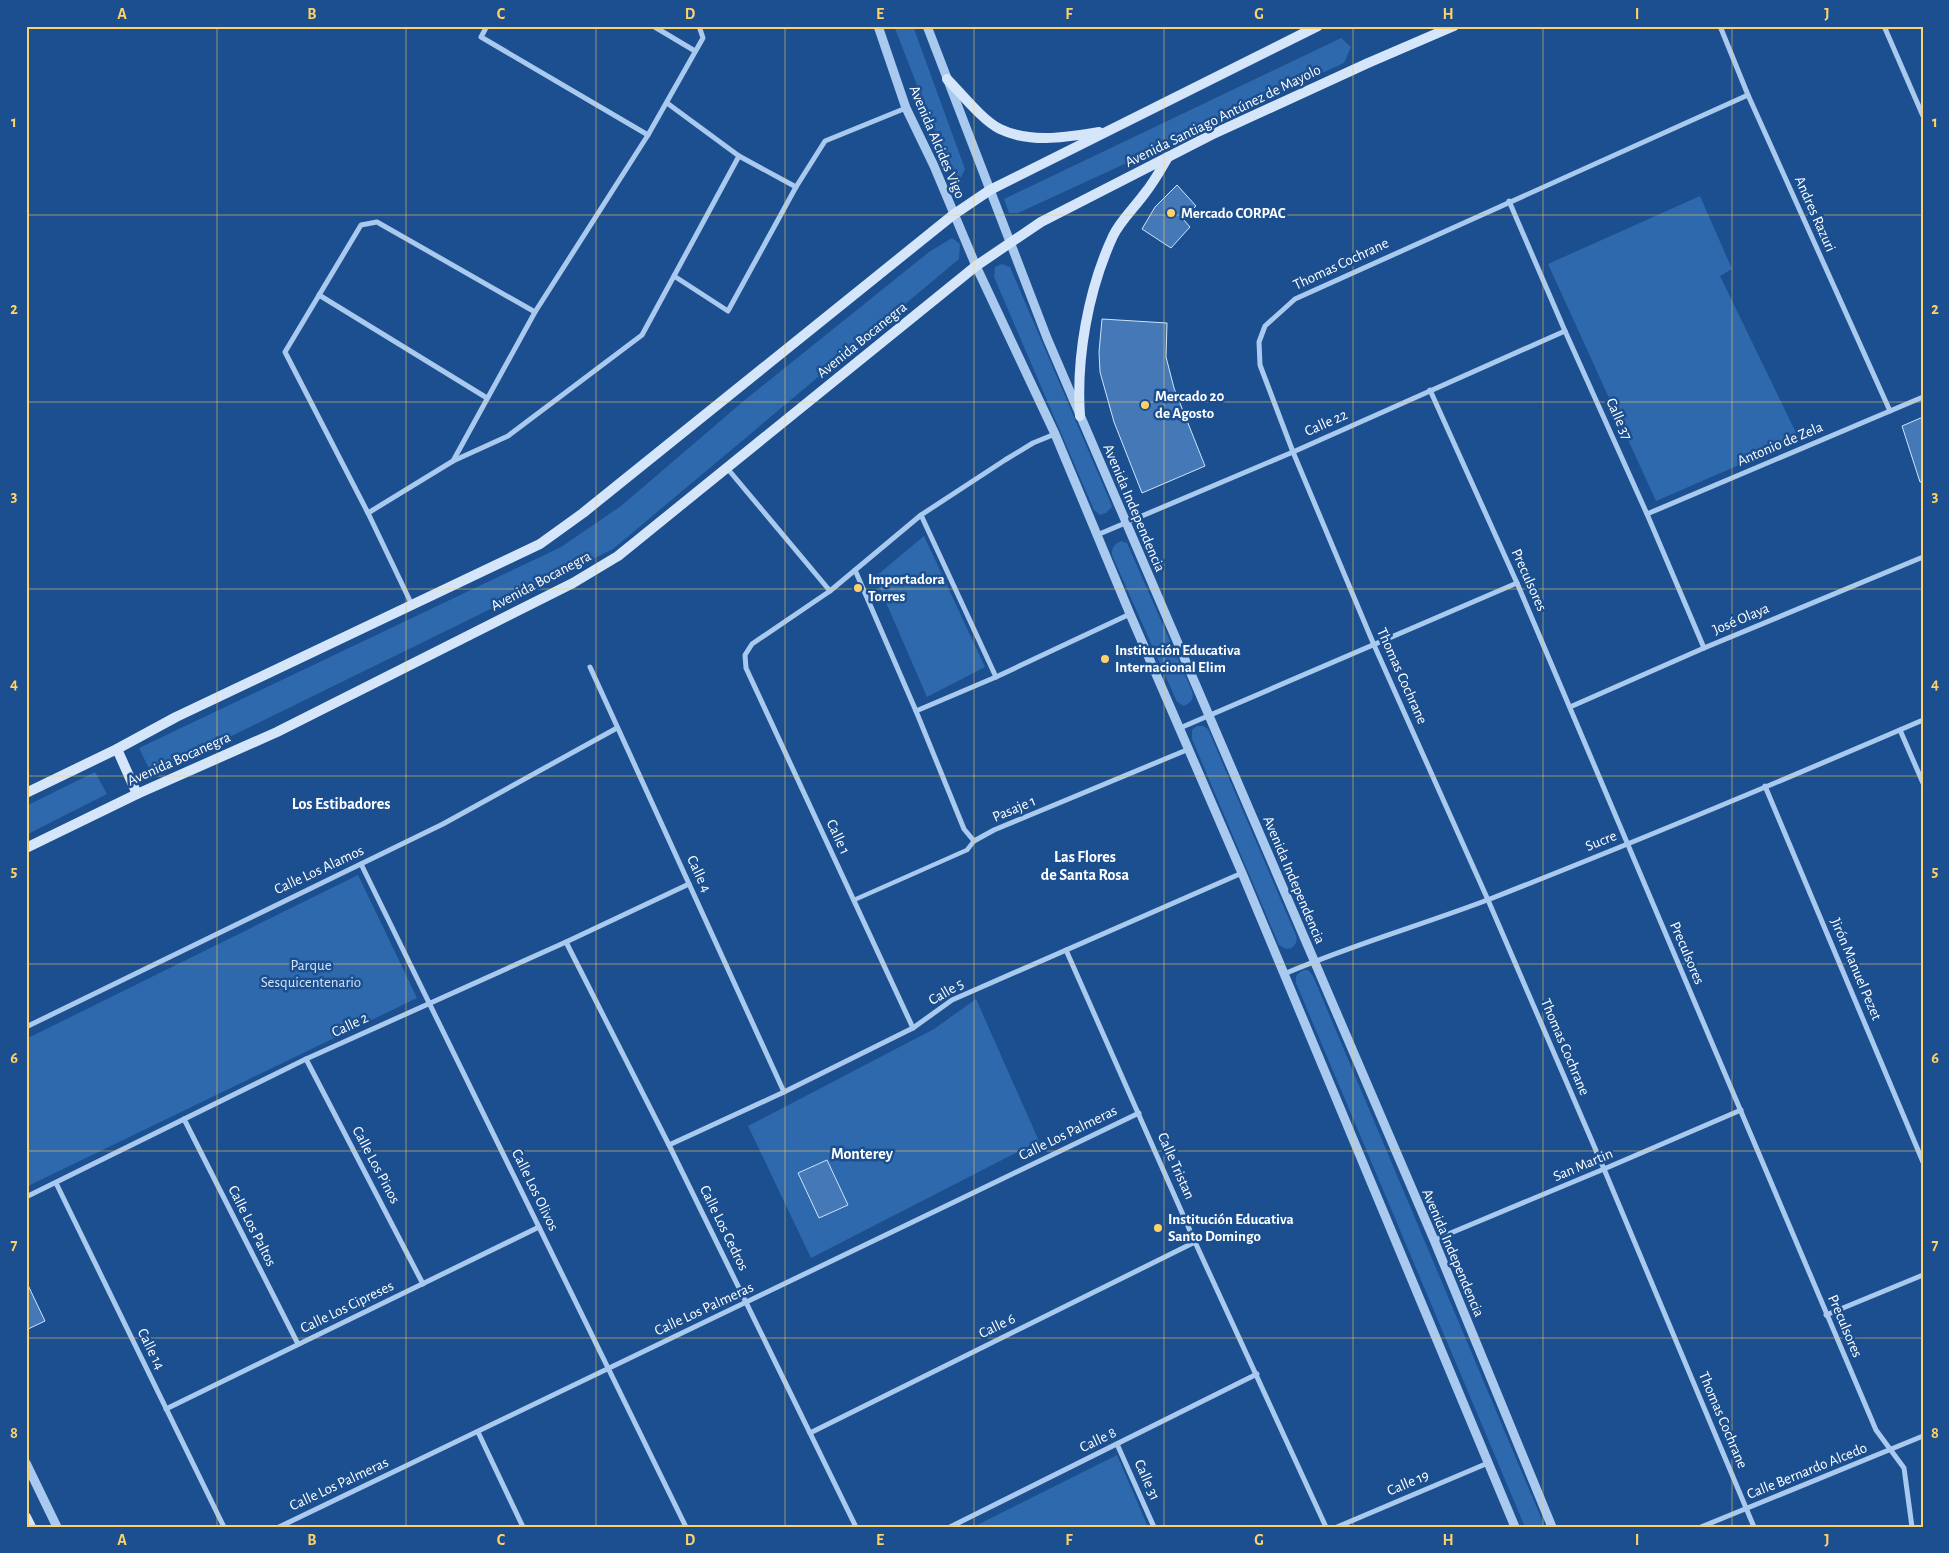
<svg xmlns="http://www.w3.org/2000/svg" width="1949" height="1553" font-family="'Alegreya Sans',sans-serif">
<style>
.green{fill:#2e69ad}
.building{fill:#4478b7;stroke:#cfe3fa}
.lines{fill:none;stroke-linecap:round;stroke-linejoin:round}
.pedestrian{stroke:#a9c9ee;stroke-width:4.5}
.minor{stroke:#a9c9ee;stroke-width:5}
.tertiary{stroke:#a9c9ee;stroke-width:9}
.secondary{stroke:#d6e6fa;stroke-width:10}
.grid{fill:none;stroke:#ffd166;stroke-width:1;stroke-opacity:0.55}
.poi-dot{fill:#ffd166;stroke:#1b4f8f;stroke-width:2}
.labels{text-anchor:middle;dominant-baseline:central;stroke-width:5;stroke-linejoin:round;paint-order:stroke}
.street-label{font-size:15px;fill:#fff;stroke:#1b4f8f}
.poi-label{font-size:15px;font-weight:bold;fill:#fff;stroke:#1b4f8f;text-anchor:start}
.park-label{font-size:15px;fill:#cfe3fa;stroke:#1b4f8f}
.neighbourhood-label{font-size:16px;font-weight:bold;fill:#fff;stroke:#1b4f8f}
.neatline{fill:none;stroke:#ffd166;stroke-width:2}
.grid-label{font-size:16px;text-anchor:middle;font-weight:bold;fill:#ffd166}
</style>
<rect width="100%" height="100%" fill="#1b4f8f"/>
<!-- green -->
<g class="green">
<polygon points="894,26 913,26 965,169 961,177 958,179 952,175"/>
<polygon points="1341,38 1351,47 1344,63 1018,213 1009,213 1004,199"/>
<polygon points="1700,196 1732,269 1720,276 1799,439 1656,501 1548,264"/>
<polygon points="952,238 960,244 959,259 613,549 152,775 139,748 561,547 621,506 746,399 929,252"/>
<polygon points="1002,264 1010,267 1109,499 1112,507 1106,513 1100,515 1094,510 994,277 995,267"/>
<polygon points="924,536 985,667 927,697 875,577"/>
<path d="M1121 541 1127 543 1192 691C1194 699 1192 702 1184 706L1177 702 1112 555C1112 546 1114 545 1121 541Z"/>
<path d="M1197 726H1203L1208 729 1295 933C1298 939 1297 943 1292 948L1286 949 1279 945 1192 739V730Z"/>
<polygon points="95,772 107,794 26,835 26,806"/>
<polygon points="358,875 417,998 26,1187 26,1039"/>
<path d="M1304 970H1308L1313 976 1545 1527H1525L1296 983C1295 976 1297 973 1304 970Z"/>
<polygon points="976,999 1039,1141 811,1258 748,1126 934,1029"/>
<polygon points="1117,1455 1148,1527 973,1527"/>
</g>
<!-- building -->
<g class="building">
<polygon points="1177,185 1196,206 1183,219 1190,227 1171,248 1142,229 1155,207"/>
<polygon points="1102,319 1167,323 1166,357 1174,388 1205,466 1142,493 1114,422 1100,372 1099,352"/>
<polygon points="1923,417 1923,482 1920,482 1902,426"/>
<polygon points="827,1160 848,1205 819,1218 798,1173"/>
<polygon points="26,1281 45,1321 26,1330"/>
</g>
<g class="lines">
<!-- pedestrian -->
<polyline class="pedestrian" points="854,900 967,850 974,841"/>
<!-- minor -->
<g class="minor">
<polyline points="487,26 481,37 648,135"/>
<polyline points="653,26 695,51"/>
<polyline points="1720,26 1748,95 1890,411"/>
<polyline points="1884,26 1923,116"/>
<polyline points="1748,95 1295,299 1265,326 1259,342 1260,365 1293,452 1374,645 1488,900 1604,1169 1754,1527"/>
<polyline points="667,103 739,156 796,187"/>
<polyline points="1509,201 1565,331 1647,514 1704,648"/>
<polyline points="674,276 728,311 796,187 825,141 906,108"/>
<polyline points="319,295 487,398"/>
<polyline points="1430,390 1517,583 1876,1430 1904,1468 1912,1527"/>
<polyline points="453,461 508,436 642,335 739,156"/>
<polyline points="727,468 830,591"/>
<polyline points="368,513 453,461 535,312 648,135 703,38 699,26"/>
<polyline points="1647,514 1923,397"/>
<polyline points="921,515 996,677"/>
<polyline points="1097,535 1293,452 1565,331"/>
<polyline points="855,570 916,711 964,829 974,841 994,830 1189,749"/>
<polyline points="412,605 368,513 285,352 361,225 377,222 535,312"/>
<polyline points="590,667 784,1092"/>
<polyline points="1570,707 1704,648 1923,557"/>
<polyline points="916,711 996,677 1130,614"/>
<polyline points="1180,728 1517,583"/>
<polyline points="1900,730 1923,783"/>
<polyline points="1765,786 1923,1162"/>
<polyline points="361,864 686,1527"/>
<polyline points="566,942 669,1145 856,1527"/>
<polyline points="1066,950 1195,1242 1326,1527"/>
<path d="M1284 974C1351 945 1422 925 1490 899 1635 842 1779 782 1923 720"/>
<polyline points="26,1027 443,824 617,728"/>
<polyline points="913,1028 746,668 745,655 752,644 830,591 921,515 1005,460 1033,443 1055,434"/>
<polyline points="306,1059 423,1284"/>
<polyline points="184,1119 298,1344"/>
<polyline points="669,1145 784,1092 913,1028 952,1000 1242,873"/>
<polyline points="56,1183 224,1527"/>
<polyline points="26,1197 306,1059 566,942 689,884"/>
<polyline points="1434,1240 1604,1169 1741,1110"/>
<polyline points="1826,1315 1923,1275"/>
<polyline points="166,1409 539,1227"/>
<polyline points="478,1432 523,1527"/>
<polyline points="810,1433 1195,1242"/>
<polyline points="1117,1444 1154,1527"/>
<polyline points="279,1527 1139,1113"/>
<polyline points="950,1527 1257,1374"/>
<polyline points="1337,1527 1488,1463"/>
<polyline points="1701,1527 1923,1436"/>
</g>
<!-- tertiary -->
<g class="tertiary">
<polyline points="878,26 906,108 934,166 976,266 1055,434 1130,614 1242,873 1515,1527"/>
<polyline points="927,26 1047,338 1434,1240 1552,1527"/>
<polyline points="26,1463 57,1527"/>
</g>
<!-- secondary -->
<g class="secondary">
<path d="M947 79C961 93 983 121 1000 129 1031 144 1067 137 1099 132"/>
<path d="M1080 416C1076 358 1088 290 1113 236 1120 221 1135 207 1145 193 1154 182 1161 169 1168 157"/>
<polyline points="117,749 137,794"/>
<polyline points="26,793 117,749 176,717 540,544 583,513 953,215 990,190 1318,26"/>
<polyline points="26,848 137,794 277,732 573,583 618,556 976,266 1041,222 1211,135 1368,63 1454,26"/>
<polyline points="26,1517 31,1527"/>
</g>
</g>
<!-- grid -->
<path class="grid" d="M217 26V1527M406 26V1527M596 26V1527M785 26V1527M974 26V1527M1164 26V1527M1353 26V1527M1543 26V1527M1732 26V1527M26 215H1923M26 402H1923M26 589H1923M26 776H1923M26 964H1923M26 1151H1923M26 1338H1923"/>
<!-- markers -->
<g class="poi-dot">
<circle cx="1171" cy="213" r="5"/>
<circle cx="1145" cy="405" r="5"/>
<circle cx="858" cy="588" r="5"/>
<circle cx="1105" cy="659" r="5"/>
<circle cx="1158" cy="1228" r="5"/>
</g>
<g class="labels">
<!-- street labels -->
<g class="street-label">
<text transform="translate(1223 116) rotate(-26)">Avenida Santiago Antúnez de Mayolo</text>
<text transform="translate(937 142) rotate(67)">Avenida Alcides Vigo</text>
<text transform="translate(1815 214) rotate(66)">Andres Razuri</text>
<text transform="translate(1341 264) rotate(-25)">Thomas Cochrane</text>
<text transform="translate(862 340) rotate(-39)">Avenida Bocanegra</text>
<text transform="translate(1619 419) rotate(66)">Calle 37</text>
<text transform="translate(1326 423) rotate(-24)">Calle 22</text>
<text transform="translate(1780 444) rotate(-23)">Antonio de Zela</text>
<text transform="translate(1134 508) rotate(67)">Avenida Independencia</text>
<text transform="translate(1529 580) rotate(66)">Preculsores</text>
<text transform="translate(541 581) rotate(-28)">Avenida Bocanegra</text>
<text transform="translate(1741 619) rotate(-23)">José Olaya</text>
<text transform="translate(1402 676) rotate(66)">Thomas Cochrane</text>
<text transform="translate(179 759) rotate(-24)">Avenida Bocanegra</text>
<text transform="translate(1014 809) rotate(-23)">Pasaje 1</text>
<text transform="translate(838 837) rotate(65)">Calle 1</text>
<text transform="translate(1601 841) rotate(-22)">Sucre</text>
<text transform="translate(319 870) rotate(-25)">Calle Los Alamos</text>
<text transform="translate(699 874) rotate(65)">Calle 4</text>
<text transform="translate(1294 880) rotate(67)">Avenida Independencia</text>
<text transform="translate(1687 953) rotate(67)">Preculsores</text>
<text transform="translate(1856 969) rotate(67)">Jirón Manuel Pezet</text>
<text transform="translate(946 992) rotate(-30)">Calle 5</text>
<text transform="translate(350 1025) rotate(-25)">Calle 2</text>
<text transform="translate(1565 1047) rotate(67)">Thomas Cochrane</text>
<text transform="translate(1068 1133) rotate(-26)">Calle Los Palmeras</text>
<text transform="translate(376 1165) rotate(62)">Calle Los Pinos</text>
<text transform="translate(1583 1165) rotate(-23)">San Martin</text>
<text transform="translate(1176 1166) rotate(66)">Calle Tristan</text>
<text transform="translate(535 1190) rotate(64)">Calle Los Olivos</text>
<text transform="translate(252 1226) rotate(63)">Calle Los Paltos</text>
<text transform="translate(724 1228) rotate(64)">Calle Los Cedros</text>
<text transform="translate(1453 1253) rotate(67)">Avenida Independencia</text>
<text transform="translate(347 1307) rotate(-26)">Calle Los Cipreses</text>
<text transform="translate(704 1309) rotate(-25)">Calle Los Palmeras</text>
<text transform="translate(997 1326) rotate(-26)">Calle 6</text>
<text transform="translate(1845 1326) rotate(67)">Preculsores</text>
<text transform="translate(151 1349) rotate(64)">Calle 14</text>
<text transform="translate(1723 1420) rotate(67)">Thomas Cochrane</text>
<text transform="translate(1098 1440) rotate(-26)">Calle 8</text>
<text transform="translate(1807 1471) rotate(-22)">Calle Bernardo Alcedo</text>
<text transform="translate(1147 1480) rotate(66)">Calle 31</text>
<text transform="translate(1408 1483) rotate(-23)">Calle 19</text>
<text transform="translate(339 1484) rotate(-25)">Calle Los Palmeras</text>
</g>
<!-- poi labels -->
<g class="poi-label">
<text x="1181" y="213">Mercado CORPAC</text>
<text x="1155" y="396">Mercado 20<tspan x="1155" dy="17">de Agosto</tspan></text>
<text x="868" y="579">Importadora<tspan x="868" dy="17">Torres</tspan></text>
<text x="1115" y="650">Institución Educativa<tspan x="1115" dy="17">Internacional Elim</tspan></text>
<text x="1168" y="1219">Institución Educativa<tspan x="1168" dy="17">Santo Domingo</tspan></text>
</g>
<!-- park labels -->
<g class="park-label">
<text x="311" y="965">Parque<tspan x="311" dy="17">Sesquicentenario</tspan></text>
</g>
<!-- neighbourhood labels -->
<g class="neighbourhood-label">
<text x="341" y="804">Los Estibadores</text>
<text x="1085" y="857">Las Flores<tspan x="1085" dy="18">de Santa Rosa</tspan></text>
<text x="862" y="1154">Monterey</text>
</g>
</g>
<!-- border -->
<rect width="1949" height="1553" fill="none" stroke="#1b4f8f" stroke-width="55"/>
<rect x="28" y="28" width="1894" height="1498" class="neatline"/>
<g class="grid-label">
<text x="122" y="19">A</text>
<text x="312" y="19">B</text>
<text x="501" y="19">C</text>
<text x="690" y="19">D</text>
<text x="880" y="19">E</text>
<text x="1069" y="19">F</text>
<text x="1259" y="19">G</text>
<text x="1448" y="19">H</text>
<text x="1637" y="19">I</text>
<text x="1827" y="19">J</text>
<text x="14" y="127">1</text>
<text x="1935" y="127">1</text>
<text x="14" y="314">2</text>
<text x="1935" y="314">2</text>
<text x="14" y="501">3</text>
<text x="1935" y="501">3</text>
<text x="14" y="689">4</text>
<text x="1935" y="689">4</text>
<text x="14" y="876">5</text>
<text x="1935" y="876">5</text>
<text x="14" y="1063">6</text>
<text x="1935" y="1063">6</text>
<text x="14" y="1250">7</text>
<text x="1935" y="1250">7</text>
<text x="14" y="1438">8</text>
<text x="1935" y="1438">8</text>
<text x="122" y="1545">A</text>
<text x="312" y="1545">B</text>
<text x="501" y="1545">C</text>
<text x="690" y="1545">D</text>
<text x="880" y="1545">E</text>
<text x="1069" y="1545">F</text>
<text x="1259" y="1545">G</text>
<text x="1448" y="1545">H</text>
<text x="1637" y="1545">I</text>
<text x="1827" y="1545">J</text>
</g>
</svg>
